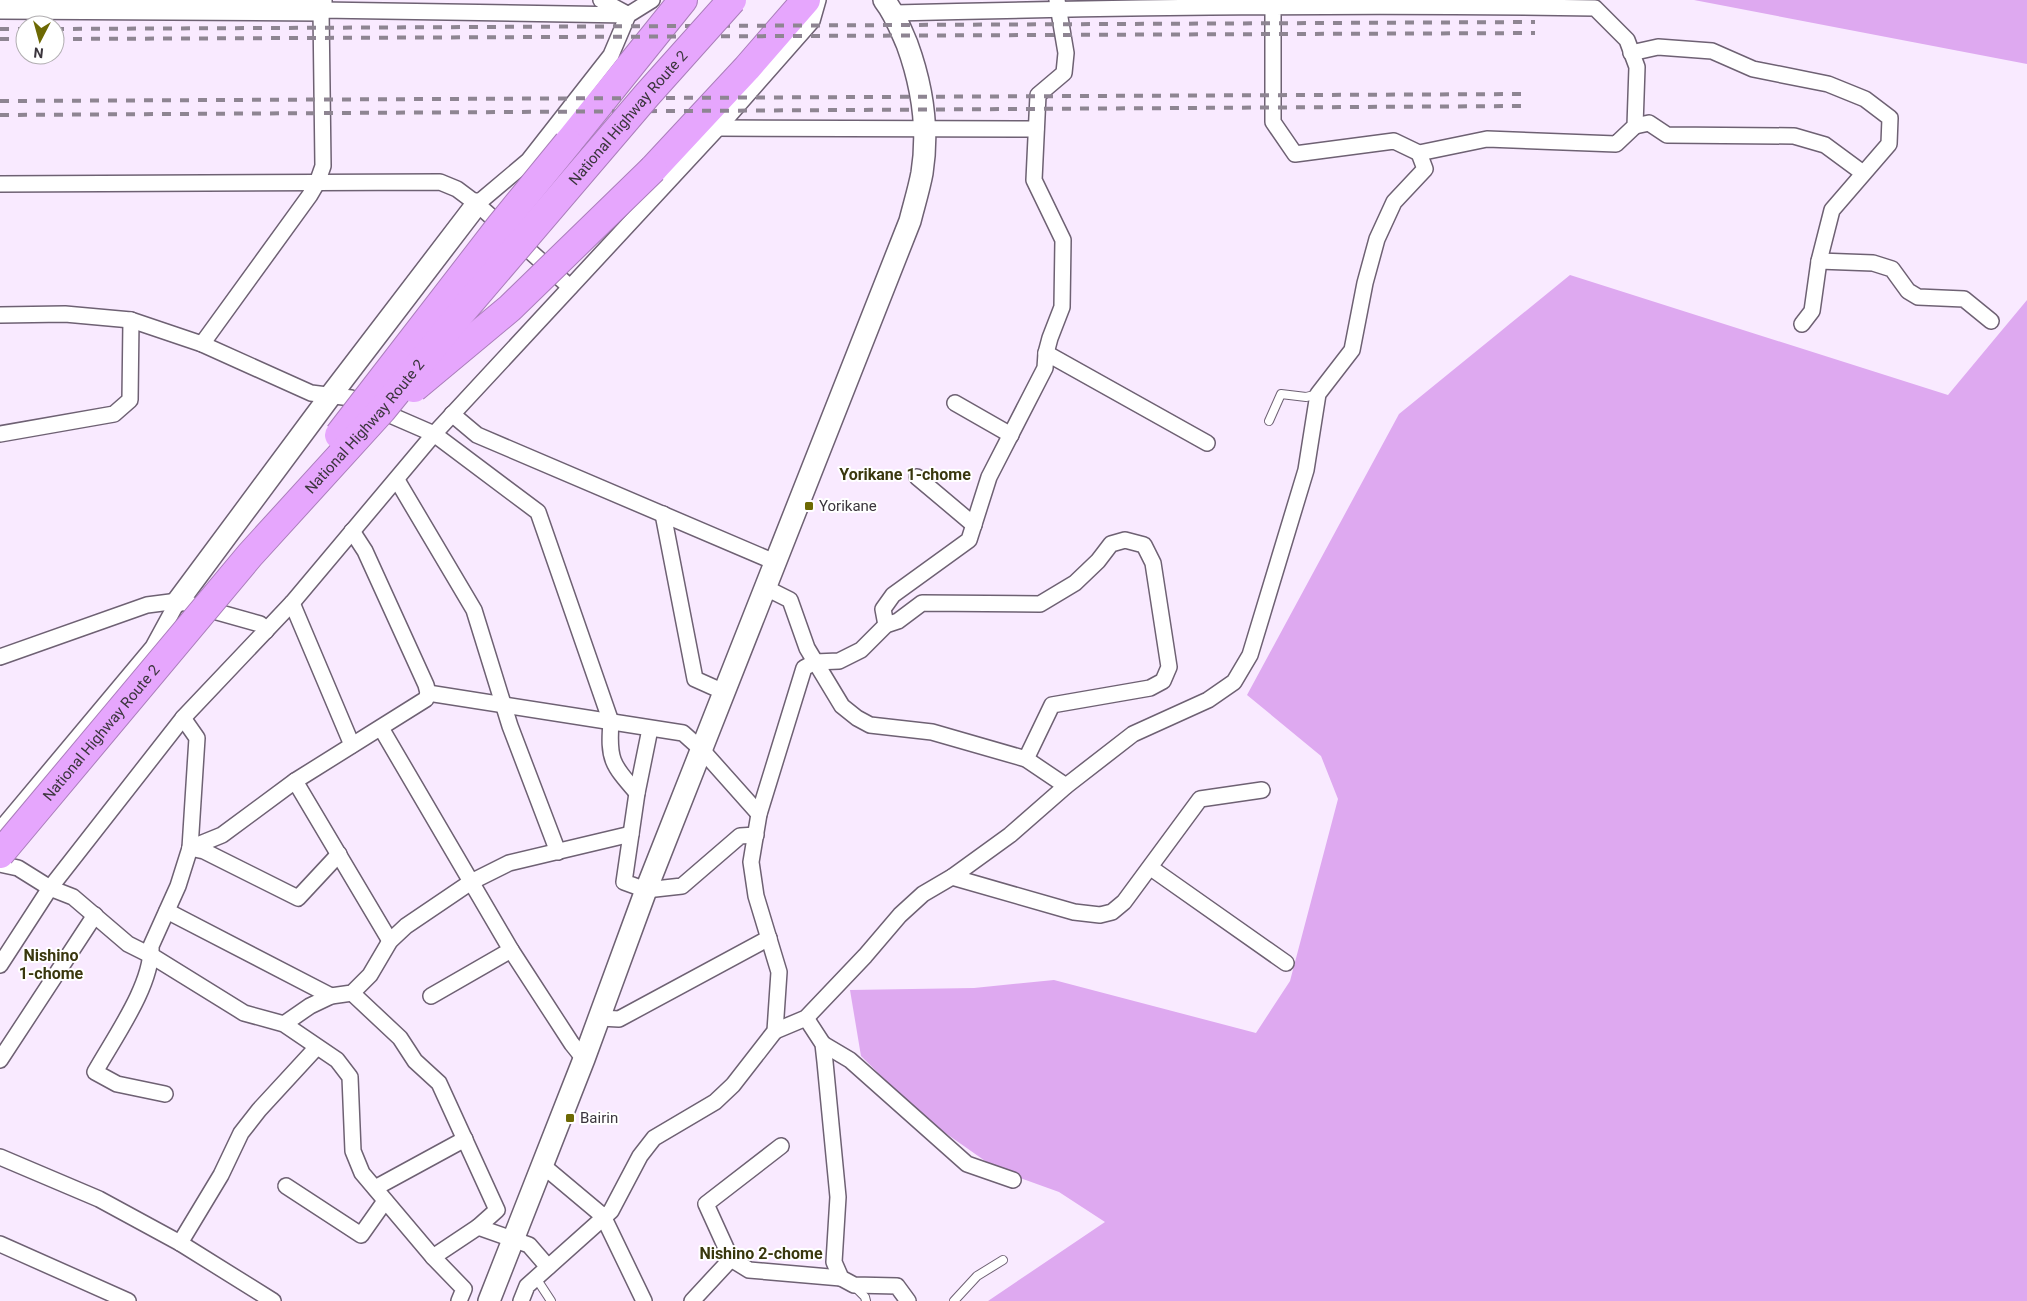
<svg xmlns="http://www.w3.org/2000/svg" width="2027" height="1301" font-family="Roboto,sans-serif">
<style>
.green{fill:#dea9f0}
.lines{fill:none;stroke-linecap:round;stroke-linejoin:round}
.lane-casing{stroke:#6e6173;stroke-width:10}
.street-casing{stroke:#6e6173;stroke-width:18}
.secondary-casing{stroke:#6e6173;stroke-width:24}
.highway-casing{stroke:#aa7eba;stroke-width:30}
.lane{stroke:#fff;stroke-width:8}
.street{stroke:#fff;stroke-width:15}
.secondary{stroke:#fff;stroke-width:21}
.highway{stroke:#e6a6fd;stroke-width:28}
.rail{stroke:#8e8592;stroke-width:4;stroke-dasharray:9 9;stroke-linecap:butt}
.highway-bridge-casing{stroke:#aa7eba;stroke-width:30;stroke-linecap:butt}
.highway-bridge{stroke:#e6a6fd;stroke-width:28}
.poi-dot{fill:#6d6903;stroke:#fff;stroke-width:2}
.labels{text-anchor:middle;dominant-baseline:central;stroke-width:4;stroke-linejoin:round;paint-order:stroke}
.street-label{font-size:15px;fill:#3b353d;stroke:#fff}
.poi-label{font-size:15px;fill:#3b353d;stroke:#fff;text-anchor:start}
.neighbourhood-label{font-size:16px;font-weight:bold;fill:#39370d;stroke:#fff}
</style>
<rect width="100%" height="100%" fill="#f9eaff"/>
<!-- green -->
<g class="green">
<polygon points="1694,0 2027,0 2027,64"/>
<polygon points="1570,275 1948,395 2027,300 2027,1301 988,1301 1105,1222 1059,1192 998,1170 924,1118 861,1056 850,990 974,988 1054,980 1256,1033 1290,981 1338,799 1321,756 1247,695 1399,414"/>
</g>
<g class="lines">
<!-- lane casing -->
<g class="lane-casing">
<g id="lane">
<polyline points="1269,421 1281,394 1306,397 1318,394"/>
<polyline points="536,1278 551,1301"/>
<polyline points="855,1287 865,1297 866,1301"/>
<polyline points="954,1301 977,1276 1003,1260"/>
</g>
</g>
<!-- street casing -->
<g class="street-casing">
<g id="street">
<polyline points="601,0 627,14"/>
<path d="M895 13C1128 7 1362 4 1595 8L1627 40 1637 67 1635 126 1616 144 1487 139 1419 153 1394 141 1295 154 1273 122V8"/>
<polyline points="1631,53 1658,47 1712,51 1753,69 1828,84 1865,99 1890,118 1889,144 1832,210 1819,261 1812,311 1802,324"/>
<polyline points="1635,126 1649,123 1667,135 1794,136 1825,145 1863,173"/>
<polyline points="718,128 1036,129"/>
<polyline points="0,184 440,182 457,189 477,204 570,287"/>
<polyline points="477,204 528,161 611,55 628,15 652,0"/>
<polyline points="1819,261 1873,263 1892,269 1908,291 1918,297 1964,299 1991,321"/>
<path d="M0 315 65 314 131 320 202 344 311 393 351 398 434 434 538 512 611 722C608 760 612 764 637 793"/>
<polyline points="202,344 310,195 317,183 323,166 321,10 628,15"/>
<polyline points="1046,353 1050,338 1062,307 1063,240 1034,180 1038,95 1064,73 1066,53 1057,0"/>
<polyline points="955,403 1011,435"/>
<polyline points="452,414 477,435 777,563"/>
<polyline points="0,434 114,414 130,400 131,320"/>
<polyline points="917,477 974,525"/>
<polyline points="397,480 474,610 510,726 558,852"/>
<polyline points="663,514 695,679 724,692"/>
<polyline points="766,588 790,600 807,648 842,706 857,718 870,725 932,732 1026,759 1066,786"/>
<polyline points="292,603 352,745"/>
<polyline points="886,625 883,609 893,595 969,540 989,477 1045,368 1046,353 1207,443"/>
<polyline points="0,657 147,605 178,601 260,624 266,631"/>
<polyline points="428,693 683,733 702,750 759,814"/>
<polyline points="381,728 511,950 572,1044 584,1059"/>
<polyline points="650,729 637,793 624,882 646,890 682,886 740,836 756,835"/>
<polyline points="295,781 390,941"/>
<polyline points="0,830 153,647 178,601"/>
<polyline points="190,848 222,835 295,781 426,699 428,693 426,685 365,551 352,531"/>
<polyline points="190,848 204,851 298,898 339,854"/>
<polyline points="0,864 18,868 50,888 73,897 128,944 152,956 244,1013 284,1024 337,1060 350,1077 353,1151 362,1173 433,1257 464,1289 459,1301"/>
<polyline points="1151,868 1286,963"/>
<polyline points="952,877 1074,912 1100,915 1112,912 1124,902 1200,799 1262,790"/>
<polyline points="167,911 331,996"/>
<polyline points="0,965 50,888 183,718 292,603 434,434 718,128 812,21 818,0"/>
<polyline points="352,993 400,1038 415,1061 439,1083 497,1210 478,1227"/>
<polyline points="431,996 511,950"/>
<polyline points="600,1018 619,1019 769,938"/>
<polyline points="806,1018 823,1044 825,1062 838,1197 834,1262 841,1278 854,1285 897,1286 908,1301"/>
<polyline points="284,1024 310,1006 331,996 352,993 370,975 390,941 406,926 471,882 509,863 631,834"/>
<polyline points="775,1031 806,1018 865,956 900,915 923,894 952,877 1010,835 1066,786 1133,734 1208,700 1234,682 1250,655 1306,470 1318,394 1352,350 1365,283 1377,239 1394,202 1425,169 1419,153"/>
<polyline points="823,1044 850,1060 967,1164 1013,1180"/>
<polyline points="0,1060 95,915"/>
<path d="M165 1094 117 1084 95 1072C114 1038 153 984 151 946L178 886 190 848 197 738 183 718"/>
<polyline points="0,1157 99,1199 180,1243 273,1301"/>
<polyline points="541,1164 603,1216 644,1301"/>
<polyline points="286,1186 361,1235 385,1201"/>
<polyline points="375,1188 465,1139"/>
<polyline points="180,1243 221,1175 241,1133 259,1110 317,1047"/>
<polyline points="0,1244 128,1301"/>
<polyline points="433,1257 478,1227 529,1245 548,1267"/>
<polyline points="731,1259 749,1270 841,1278"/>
<polyline points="521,1301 527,1286 611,1211 640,1156 654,1138 715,1102 733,1085 775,1031 779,972 756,896 751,862 759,814 804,668 815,662 839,661 861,650 886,625 898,621 922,603 1040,604 1075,583 1098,561 1111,544 1125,540 1144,545 1153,563 1169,667 1163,681 1150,688 1052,705 1026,759"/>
<polyline points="692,1301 731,1259 706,1204 781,1146"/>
</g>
</g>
<!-- secondary casing -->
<g class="secondary-casing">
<g id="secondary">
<polyline points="0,8 321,10 321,0"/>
<polyline points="178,601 331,395 477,204"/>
<path d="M489 1301 584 1059 646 890 910 221C914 205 919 189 922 173 929 129 922 85 907 44 900 28 895 14 884 0"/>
</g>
</g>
<!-- highway casing -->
<g class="highway-casing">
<g id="highway">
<polyline points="568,143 683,0"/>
<polyline points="653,169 747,68 806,0"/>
</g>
</g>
<!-- lane -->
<use href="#lane" class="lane"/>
<!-- street -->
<use href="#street" class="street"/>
<!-- secondary -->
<use href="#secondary" class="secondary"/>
<!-- highway -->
<use href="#highway" class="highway"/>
<!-- rail -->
<g class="rail">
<polyline points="0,29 25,29"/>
<polyline points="55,29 1535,22"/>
<polyline points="0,39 25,39"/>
<polyline points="55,39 1535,33"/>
<polyline points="0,101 1523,94"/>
<polyline points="0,115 1523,106"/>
</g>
<!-- highway-bridge casing -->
<g class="highway-bridge-casing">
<g id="highway-bridge">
<polyline points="414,388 510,308 653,169"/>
<polyline points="339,435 501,225 568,143"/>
<path id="s1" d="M0 854 250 555 382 410 460 314 647 95 732 0"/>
</g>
</g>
<!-- highway-bridge -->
<use href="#highway-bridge" class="highway-bridge"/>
</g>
<!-- markers -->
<g class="poi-dot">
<rect x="804" y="501" width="10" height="10" rx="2.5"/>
<rect x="565" y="1113" width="10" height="10" rx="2.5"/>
</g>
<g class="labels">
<!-- street labels -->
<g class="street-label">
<text stroke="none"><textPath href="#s1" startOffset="968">National Highway Route 2</textPath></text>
<text stroke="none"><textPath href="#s1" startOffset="562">National Highway Route 2</textPath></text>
<text stroke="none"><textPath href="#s1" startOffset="158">National Highway Route 2</textPath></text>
</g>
<!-- poi labels -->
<g class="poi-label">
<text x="819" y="506">Yorikane</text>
<text x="580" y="1118">Bairin</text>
</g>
<!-- neighbourhood labels -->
<g class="neighbourhood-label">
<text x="905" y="474">Yorikane 1-chome</text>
<text x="51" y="955">Nishino<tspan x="51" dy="18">1-chome</tspan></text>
<text x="761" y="1253">Nishino 2-chome</text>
</g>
</g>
<!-- north arrow -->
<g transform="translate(40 40) rotate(186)"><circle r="24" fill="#ffffff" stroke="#b1aeb1"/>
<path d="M0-4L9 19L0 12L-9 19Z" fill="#6d6903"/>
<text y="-8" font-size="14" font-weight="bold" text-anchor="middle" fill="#3b353d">N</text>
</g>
</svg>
